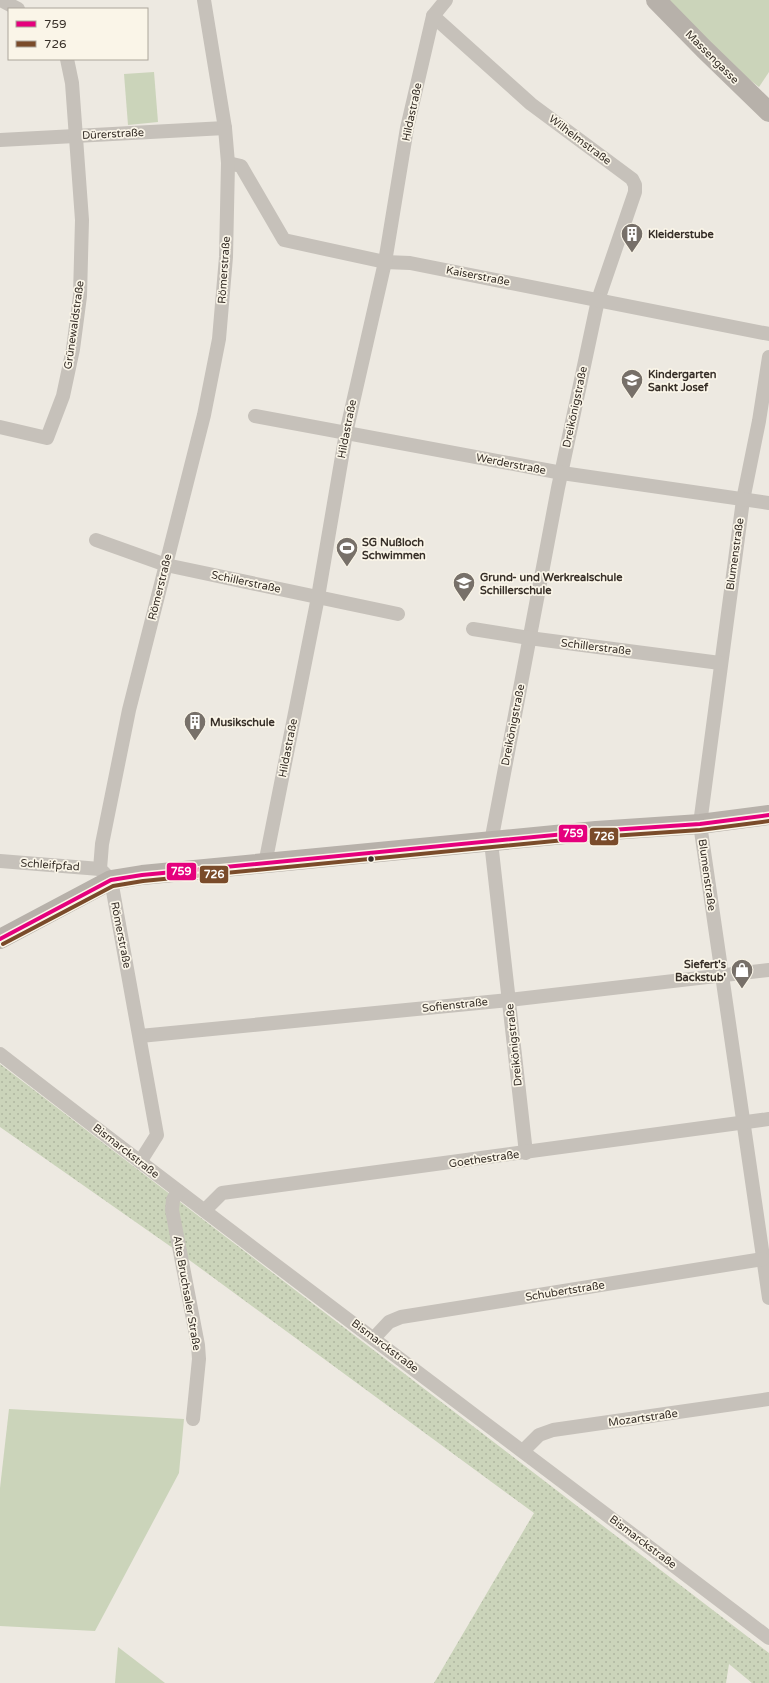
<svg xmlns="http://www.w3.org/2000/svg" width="769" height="1683" font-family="'Varela Round',sans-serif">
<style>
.grass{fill:url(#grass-dots)}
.green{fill:#cbd4ba}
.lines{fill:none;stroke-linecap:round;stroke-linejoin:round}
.street{stroke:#c6c1ba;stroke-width:14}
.secondary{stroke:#b7b1aa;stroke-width:20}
.bus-1-casing{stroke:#faf5e8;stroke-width:7}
.bus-2-casing{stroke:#faf5e8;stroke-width:7}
.bus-1{stroke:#e5007d;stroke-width:4}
.bus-2{stroke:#7a4b2a;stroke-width:4}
.bus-dot{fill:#372f28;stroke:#faf5e8;stroke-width:1.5}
.labels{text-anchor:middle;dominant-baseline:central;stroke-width:3.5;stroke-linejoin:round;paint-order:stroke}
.street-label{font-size:11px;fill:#372f28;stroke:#faf5e8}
.poi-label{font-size:11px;font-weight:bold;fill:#372f28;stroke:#faf5e8;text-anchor:start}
.line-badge{stroke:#faf5e8;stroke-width:1.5}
.badge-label{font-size:11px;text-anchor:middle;font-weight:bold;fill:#fff}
</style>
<defs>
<pattern id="grass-dots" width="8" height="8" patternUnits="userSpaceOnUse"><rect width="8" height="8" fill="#cbd4ba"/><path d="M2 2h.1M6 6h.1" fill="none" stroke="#afb6a0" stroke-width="1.8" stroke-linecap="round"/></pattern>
</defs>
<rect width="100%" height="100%" fill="#ede9e1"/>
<!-- grass -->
<polygon class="grass" points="0,1064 769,1653 769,1683 752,1683 729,1664 726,1683 434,1683 534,1513 177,1251 0,1127"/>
<!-- green -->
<g class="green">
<polygon points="664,0 769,0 769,72 759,87 723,59"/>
<polygon points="154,72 158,122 128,125 124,74"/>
<polygon points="9,1409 184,1419 179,1473 95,1631 0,1626 0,1488"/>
<polygon points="118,1647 165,1683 115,1683"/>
</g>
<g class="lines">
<!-- street -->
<g class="street">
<polyline points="1,0 18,9"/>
<polyline points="433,16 531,104 632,179 635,185 635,192 598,300 558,488 491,842 526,1153"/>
<polyline points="0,140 225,128"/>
<polyline points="228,163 241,166 284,240 385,262 410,263 769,334"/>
<polyline points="769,357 759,421 743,500 700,824 769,1298"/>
<polyline points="255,416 562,473 769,503"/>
<polyline points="0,427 47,438 63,396 73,349 80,296 82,220 72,83 67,59"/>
<polyline points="96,540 166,565 398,614"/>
<polyline points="473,629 529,638 720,663"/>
<polyline points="0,861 100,869"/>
<polyline points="265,864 318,597 346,433 385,262 407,128 433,16 446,0"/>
<polyline points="140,1036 509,1000 769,970"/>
<path d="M0 1054C254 1251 513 1443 769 1638"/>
<polyline points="140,1162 157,1135 111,880 100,869 102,844 129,710 204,415 219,339 226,257 228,163 225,128 204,0"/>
<polyline points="178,1191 173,1200 172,1210 198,1345 199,1359 193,1419"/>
<polyline points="205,1210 222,1193 769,1119"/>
<polyline points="374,1338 389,1322 401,1317 763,1259"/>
<polyline points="523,1451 539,1435 553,1430 769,1399"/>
</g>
<!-- secondary -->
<g class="secondary">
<polyline points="656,0 704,49 769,112"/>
<polyline points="0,939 111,880 142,875 596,831 700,824 769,815"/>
</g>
<!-- bus-1 casing -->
<g class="bus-1-casing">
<polyline id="bus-1" points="0,939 111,880 142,875 596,831 700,824 769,815"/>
</g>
<!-- bus-2 casing -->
<g class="bus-2-casing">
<polyline id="bus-2" points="3,944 113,886 143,881 596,837 700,830 769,821"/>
</g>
<!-- bus-1 -->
<use href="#bus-1" class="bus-1"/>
<!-- bus-2 -->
<use href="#bus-2" class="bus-2"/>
</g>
<!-- icons -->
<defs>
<g id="building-pin" transform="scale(1.15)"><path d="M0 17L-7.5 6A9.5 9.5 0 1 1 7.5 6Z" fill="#777069" stroke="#faf5e8"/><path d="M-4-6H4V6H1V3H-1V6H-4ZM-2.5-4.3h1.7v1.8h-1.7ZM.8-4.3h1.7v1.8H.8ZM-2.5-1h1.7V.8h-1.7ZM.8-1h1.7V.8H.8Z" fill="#fff"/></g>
<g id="school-pin" transform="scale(1.15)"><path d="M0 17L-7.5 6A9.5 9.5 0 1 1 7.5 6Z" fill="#777069" stroke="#faf5e8"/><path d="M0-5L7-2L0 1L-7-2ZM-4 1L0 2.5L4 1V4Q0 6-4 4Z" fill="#fff"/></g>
<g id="stadium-pin" transform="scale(1.15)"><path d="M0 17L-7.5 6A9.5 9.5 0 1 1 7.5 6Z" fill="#777069" stroke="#faf5e8"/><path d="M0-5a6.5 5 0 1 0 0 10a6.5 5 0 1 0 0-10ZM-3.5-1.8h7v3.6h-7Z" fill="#fff"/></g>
<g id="shop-pin" transform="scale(1.15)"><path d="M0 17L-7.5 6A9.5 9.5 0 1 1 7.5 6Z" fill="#777069" stroke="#faf5e8"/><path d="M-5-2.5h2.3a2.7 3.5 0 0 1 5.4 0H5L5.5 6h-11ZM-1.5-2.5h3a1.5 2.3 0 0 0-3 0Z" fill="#fff"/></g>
</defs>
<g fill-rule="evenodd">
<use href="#building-pin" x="632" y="234"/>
<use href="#school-pin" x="632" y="380"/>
<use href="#stadium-pin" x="347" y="548"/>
<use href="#school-pin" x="464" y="583"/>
<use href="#building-pin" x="195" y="722"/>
<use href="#shop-pin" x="742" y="970"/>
</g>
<!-- markers -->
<circle class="bus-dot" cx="371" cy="859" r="3.5"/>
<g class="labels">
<!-- street labels -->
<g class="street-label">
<text transform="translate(712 57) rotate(45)">Massengasse</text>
<text transform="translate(412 112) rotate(-78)">Hildastraße</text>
<text transform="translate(113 134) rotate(-3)">Dürerstraße</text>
<text transform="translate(580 140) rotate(37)">Wilhelmstraße</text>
<text transform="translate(224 270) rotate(-86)">Römerstraße</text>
<text transform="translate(478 276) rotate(11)">Kaiserstraße</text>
<text transform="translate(74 325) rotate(-82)">Grünewaldstraße</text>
<text transform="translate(575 407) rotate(-78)">Dreikönigstraße</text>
<text transform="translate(347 429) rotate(-79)">Hildastraße</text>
<text transform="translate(511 464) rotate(11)">Werderstraße</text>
<text transform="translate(735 554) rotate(-82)">Blumenstraße</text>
<text transform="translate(246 582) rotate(12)">Schillerstraße</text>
<text transform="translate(160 587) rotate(-76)">Römerstraße</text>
<text transform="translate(596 647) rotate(7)">Schillerstraße</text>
<text transform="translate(513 725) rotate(-79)">Dreikönigstraße</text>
<text transform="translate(288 748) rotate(-79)">Hildastraße</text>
<text transform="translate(50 865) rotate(4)">Schleifpfad</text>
<text transform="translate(707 875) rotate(82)">Blumenstraße</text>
<text transform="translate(121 935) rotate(79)">Römerstraße</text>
<text transform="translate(455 1005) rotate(-6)">Sofienstraße</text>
<text transform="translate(514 1045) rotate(-96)">Dreikönigstraße</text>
<text transform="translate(126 1151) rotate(38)">Bismarckstraße</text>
<text transform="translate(484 1159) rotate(-8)">Goethestraße</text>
<text transform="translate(565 1291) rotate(-9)">Schubertstraße</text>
<text transform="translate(187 1293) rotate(80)">Alte Bruchsaler Straße</text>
<text transform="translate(385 1346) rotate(37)">Bismarckstraße</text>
<text transform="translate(643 1418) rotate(-8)">Mozartstraße</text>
<text transform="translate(643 1542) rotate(37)">Bismarckstraße</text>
</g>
<!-- poi labels -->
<g class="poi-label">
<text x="648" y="234">Kleiderstube</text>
<text x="648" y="374">Kindergarten<tspan x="648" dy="13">Sankt Josef</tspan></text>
<text x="362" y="542">SG Nußloch<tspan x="362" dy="13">Schwimmen</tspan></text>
<text x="480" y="577">Grund- und Werkrealschule<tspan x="480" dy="13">Schillerschule</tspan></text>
<text x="210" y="722">Musikschule</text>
<text x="726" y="964" text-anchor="end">Siefert's<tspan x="726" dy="13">Backstub'</tspan></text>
</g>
</g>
<g class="line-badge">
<rect x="558" y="824" width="30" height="19" rx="4" fill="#e5007d"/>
<rect x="589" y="827" width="30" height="19" rx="4" fill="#7a4b2a"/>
<rect x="166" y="862" width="31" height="19" rx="4" fill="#e5007d"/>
<rect x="199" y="865" width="30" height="19" rx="4" fill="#7a4b2a"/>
</g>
<g class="badge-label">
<text x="573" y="837">759</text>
<text x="604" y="840">726</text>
<text x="181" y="875">759</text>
<text x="214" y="878">726</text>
</g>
<!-- legend -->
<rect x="8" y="8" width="140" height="52" fill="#faf5e8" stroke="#aca69b"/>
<rect x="16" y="21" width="20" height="6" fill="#e5007d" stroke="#aca69b"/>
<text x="44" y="28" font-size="12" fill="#372f28">759</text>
<rect x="16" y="41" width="20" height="6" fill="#7a4b2a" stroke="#aca69b"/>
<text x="44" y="48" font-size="12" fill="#372f28">726</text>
</svg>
